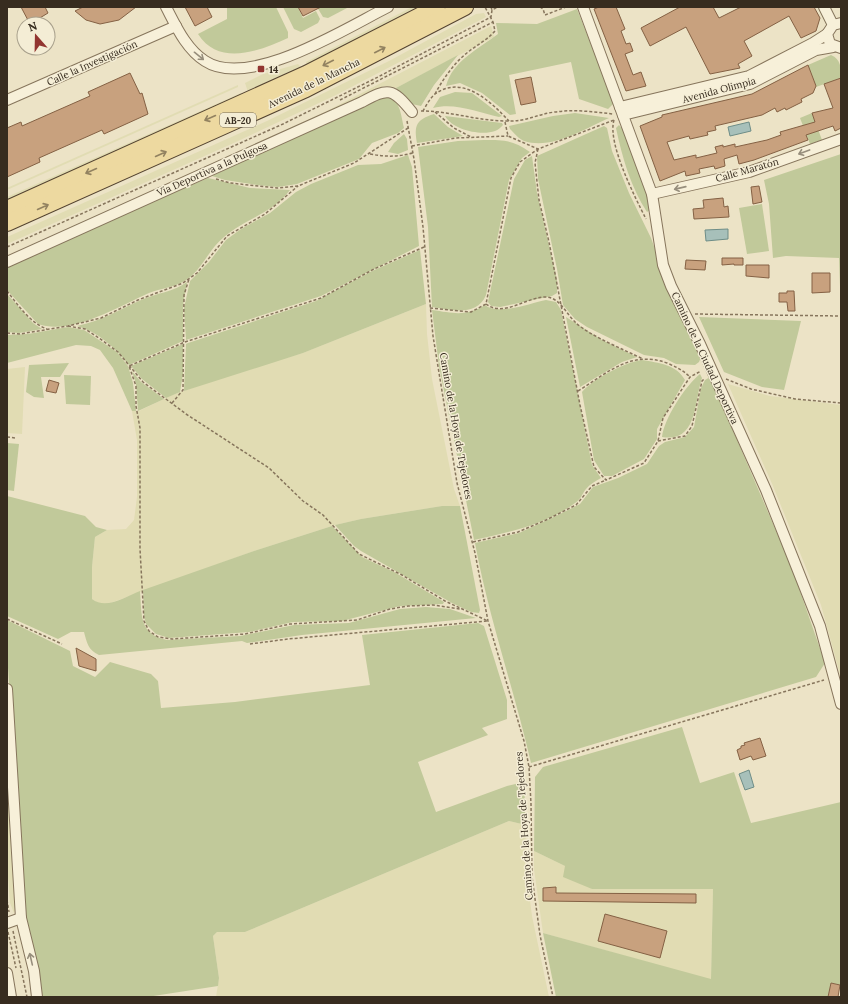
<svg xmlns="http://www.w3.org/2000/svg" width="848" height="1004" font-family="Lora,serif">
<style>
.farmland{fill:#e1dcb3}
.green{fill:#c1c99a}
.water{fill:#a7c0ba;stroke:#6e8d87}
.building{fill:#c8a17e;stroke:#846144}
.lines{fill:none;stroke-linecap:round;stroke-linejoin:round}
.street-casing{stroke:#86755c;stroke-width:12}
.primary-casing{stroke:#544330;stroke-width:18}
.path{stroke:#86755c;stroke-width:1.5;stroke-dasharray:3 2;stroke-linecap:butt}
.street{stroke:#f7f0d9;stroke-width:10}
.primary{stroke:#edd9a0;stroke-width:16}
.oneway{stroke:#928260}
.oneway2{stroke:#978e7c}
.poi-dot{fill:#923530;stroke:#f4edd5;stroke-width:1.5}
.labels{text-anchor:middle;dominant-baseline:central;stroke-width:3;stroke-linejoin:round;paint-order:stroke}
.shield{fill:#f4edd5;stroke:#706656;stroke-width:1}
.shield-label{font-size:9px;font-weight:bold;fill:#372c1f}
.street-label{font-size:10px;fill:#372c1f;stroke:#f4edd5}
.poi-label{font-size:10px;font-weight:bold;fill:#372c1f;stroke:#f4edd5;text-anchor:start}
</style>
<rect width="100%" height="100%" fill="#ece3c6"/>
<!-- farmland -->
<g class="farmland">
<polygon points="412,7 419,7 307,64 306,62"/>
<polygon points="484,13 486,17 336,95 236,142 7,244 7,237 267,121 389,61 476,14"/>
<polygon points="491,26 494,37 396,88 386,86 381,87 241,154 7,258 7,256 327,111"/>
<polygon points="298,64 301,67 248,92 245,83 263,74"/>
<polygon points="238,85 238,87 7,190 7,188"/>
<polygon points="241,93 242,95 7,200 7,197"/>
<polygon points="426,304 427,334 432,379 454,489 460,506 442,506 361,519 335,525 257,550 105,605 98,603 92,599 92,567 95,537 107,530 126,529 134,520 137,497 137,440 132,411 139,411 172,395 241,371 303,353"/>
<polygon points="25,367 22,434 7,433 7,369"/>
<polygon points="728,384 770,396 841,405 841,678 821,605 773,486"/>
<polygon points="7,762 16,907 14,913 10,903 7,864"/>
<polygon points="509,821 526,825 525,862 532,916 549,997 216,997 219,978 213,936 217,932 245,932"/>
<polygon points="534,851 565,866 592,889 713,889 711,980 543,933 534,869"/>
</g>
<!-- green -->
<g class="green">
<path d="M227 7H276L288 32V38C260 51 219 67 198 34L227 19Z"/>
<polygon points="283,7 298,7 303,18 316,11 320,19 318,23 301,32 294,29"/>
<polygon points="317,7 349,7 328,18 323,17"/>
<path d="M577 9 614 103 608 109 579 99 571 62 509 75 516 114 510 115 482 93 460 83 446 86C452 61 480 48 498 34L496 23 537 24Z"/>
<polygon points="458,55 434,85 421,106 407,103 396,88"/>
<path d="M831 55C841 59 841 68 841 78L816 87 808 65Z"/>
<path d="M455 92 472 93 502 116 499 117C478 112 454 102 433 108L440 97Z"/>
<path d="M380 94C400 97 400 110 404 128L398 133 372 143 359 159 297 184 278 187 257 185 225 180 212 176Z"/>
<path d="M575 113 609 118C584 129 552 150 524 141 519 139 514 133 510 129L509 126 553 116Z"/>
<polygon points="812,113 822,140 810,144 800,118"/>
<path d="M434 114 448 127 463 136 417 143C414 125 416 120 434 114Z"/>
<path d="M445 116 502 123 503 125C501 127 498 130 495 131 481 136 453 130 445 116Z"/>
<path d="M619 125 625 132 649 195 650 210 647 212C631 188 622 157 616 128Z"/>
<polygon points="604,126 607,128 612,151 629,193 651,238 659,260 698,348 701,357 699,362 695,365 676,364 664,358 644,355 587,327 575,319 563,305 557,269 538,179 537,156"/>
<polygon points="404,134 407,139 408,150 398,154 388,152 394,143"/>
<path d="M484 140C504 140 513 140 530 152L522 158 509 180 486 295C477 317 451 310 432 307L428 227 418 147 458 141Z"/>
<polygon points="841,154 841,314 839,258 786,256 773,258 769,204 764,180"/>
<polygon points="408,155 412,167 419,246 321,296 186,340 184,308 190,281 209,262 226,240 241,229 270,213 296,192 311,184 358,165 381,164"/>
<polygon points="532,156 537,193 557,280 557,293 552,296 500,307 491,306 488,302 489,297 514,179 525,160"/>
<path d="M208 178 250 188 290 190C273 213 245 219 224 237 210 248 203 267 189 278 177 287 162 288 149 293 119 306 71 336 38 324L7 290V267L148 203Z"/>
<polygon points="762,204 769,251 747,254 739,208"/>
<polygon points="420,250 426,304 303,353 184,391 186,344 188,343 316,301 372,271"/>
<path d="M187 282 183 305V341L129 365C115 348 99 332 77 326 101 321 119 310 141 300 156 293 174 292 187 282Z"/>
<polygon points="7,294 33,323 42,329 19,333 7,332"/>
<path d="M546 300 556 302 561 310 592 465 601 478C596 481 590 484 586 489 582 494 581 499 575 503 545 525 509 532 474 540L439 366 432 310C454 313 465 317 485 305 497 316 531 303 546 300Z"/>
<polygon points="566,317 602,340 637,357 622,362 580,387"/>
<polygon points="699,317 801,321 784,390 762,387 724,372"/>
<polygon points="68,327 84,330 117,352 128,366 133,383 136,411 132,411 113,368 100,350 91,346 76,345 7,363 7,335 28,334"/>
<polygon points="183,344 183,374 180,392 166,398 142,379 131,366"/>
<path d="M642 360C659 363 676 364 685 380L657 429V439L644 459 612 476H604L594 460 582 392C593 379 625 362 642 360Z"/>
<polygon points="69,363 60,377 41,377 44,398 34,397 26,392 29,365"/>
<polygon points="132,371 141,382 164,399 138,411 136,384"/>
<path d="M700 374 702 378C694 401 698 443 662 437 664 419 685 386 700 374Z"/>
<polygon points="64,375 91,376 90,405 66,404"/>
<path d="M710 377 792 568 825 663 816 677 531 763C514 689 489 619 475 543L519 533 560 514 580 504 593 487 618 478 647 464 659 446 665 442 685 437 694 427 701 388 705 380Z"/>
<polygon points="7,443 19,444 14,491 7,490"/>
<path d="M7 496 85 516 96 527 107 530 95 537 92 567V599C106 610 125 597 140 591 142 616 139 634 167 640L240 636 294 625 349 623 400 609 426 607 450 609 476 618 302 635 247 643 242 641 99 655C88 650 87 643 84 632H71L58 639 7 616Z"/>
<polygon points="442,506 460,506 480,610 479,613 471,612 452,603 361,551 354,546 335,525 361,519"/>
<polygon points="332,526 362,557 396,573 444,602 443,604 400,606 342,621 293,622 249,632 169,638 156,634 146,624 144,616 143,590 257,550"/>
<polygon points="7,620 70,651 73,666 95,677 110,662 151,674 158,681 161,708 235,702 370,685 362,635 478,623 484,626 507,700 507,719 482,728 488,735 418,762 436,812 507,786 524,782 526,825 509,821 245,932 217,932 213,936 219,978 218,986 147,997 41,997 24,914 7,652"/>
<polygon points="682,727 700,783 734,772 751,823 841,802 841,985 831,983 828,997 556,997 543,933 711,979 713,889 592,889 563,877 565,866 534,851 535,777 543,767"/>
</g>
<!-- water -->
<g class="water">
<polygon points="749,122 751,131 730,136 728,127"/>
<polygon points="728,229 728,239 706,241 705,230"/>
<polygon points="749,770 754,787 745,790 739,774"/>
</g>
<!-- building -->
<g class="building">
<polygon points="21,7 45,7 48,13 30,24"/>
<polygon points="83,7 136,7 119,20 100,24 86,20 75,11"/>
<polygon points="185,7 207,7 212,17 195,26"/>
<polygon points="298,7 321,7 303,16"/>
<polygon points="599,7 616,7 625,29 621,31 626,44 630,43 633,51 625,54 633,75 641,72 646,86 626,91 594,9"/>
<polygon points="680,7 713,7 719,18 741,7 814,7 820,18 816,31 801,38 789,16 744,41 752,56 738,64 740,68 710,74 686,27 650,46 641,28"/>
<polygon points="808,65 816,86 813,93 801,99 802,102 786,110 785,108 777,112 775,108 762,115 715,126 716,130 707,132 708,135 690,139 689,136 667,142 674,160 696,155 696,158 717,153 715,147 723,145 723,147 735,144 735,147 767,140 781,135 780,132 815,122 812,113 833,108 824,84 841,78 841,128 835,131 833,126 806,135 808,140 754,160 739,164 737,155 724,159 725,166 715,169 714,166 699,169 700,173 686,176 685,171 660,181 640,126 662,117 662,115 752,94"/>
<polygon points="130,73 140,94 142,93 148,114 104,134 102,130 39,158 40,162 7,177 7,128 21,122 22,126 90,96 88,92"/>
<polygon points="531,77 536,102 521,105 515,80"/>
<polygon points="759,186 762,202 753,204 751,187"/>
<polygon points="723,198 724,207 728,206 729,217 694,219 693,209 704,208 703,200"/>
<polygon points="722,258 743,258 743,265 734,265 734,264 722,265"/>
<polygon points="686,260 706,261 705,270 685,269"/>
<polygon points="746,265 769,265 769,278 746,276"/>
<polygon points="812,273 830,273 830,292 812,293"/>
<polygon points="787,291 794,291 795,311 788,311 787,302 779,302 779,293 787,293"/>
<polygon points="49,380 59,383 56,393 46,391"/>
<polygon points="76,648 96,659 96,671 79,666"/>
<polygon points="760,738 766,756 753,760 751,756 740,760 737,750 741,748 741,746 745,745 744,743"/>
<polygon points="556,887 556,893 696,894 696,903 543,901 543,888"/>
<polygon points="605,914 667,931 660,958 598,941"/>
<polygon points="831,983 840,985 838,997 828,997"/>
</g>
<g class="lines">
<!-- street casing -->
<g class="street-casing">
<g id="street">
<path d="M166 7C176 26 186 49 205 61 249 90 346 28 388 7"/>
<polyline points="583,7 652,194 663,265 671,286 700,344 766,490 820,626 841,704"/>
<polyline points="824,7 833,25"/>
<polyline points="841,23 833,25 827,34 830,44 841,48"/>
<polyline points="7,100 176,26"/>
<polyline points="620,107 749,76 813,43 827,34"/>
<polyline points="623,115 750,84 816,50 833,47"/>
<polyline points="652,194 749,172 841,139"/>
<path d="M7 262 362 102C388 88 392 87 412 112"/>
<polyline points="7,689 21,918 34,971 37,997"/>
<polyline points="7,923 21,918"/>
<polyline points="7,973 11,997"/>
</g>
</g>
<!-- primary casing -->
<g class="primary-casing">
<g id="primary">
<polyline points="7,209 306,74 437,7"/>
<polyline points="7,223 306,89 465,7"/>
</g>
</g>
<!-- path -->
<g class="path">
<polyline points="491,7 492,10 498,7"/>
<polyline points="540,7 543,9 545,15 566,7"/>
<path d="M435 94C443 79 454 63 468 52 477 45 487 40 495 31L493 22"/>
<polyline points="340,100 493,22 485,7"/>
<path d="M421 111C450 111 478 121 507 121 526 122 537 114 555 112 574 109 594 112 613 114"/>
<path d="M423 111C426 106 430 98 435 94 463 74 491 102 509 121"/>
<polyline points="435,112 454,128 471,137"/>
<path d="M614 120C607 143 635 197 646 219"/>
<polyline points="407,121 414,159 423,227 433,336 457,483 475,553 488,621 524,741 529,767 531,804 532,877 540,935 553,997"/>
<polyline points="505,122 508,136 538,149 614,120"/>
<polyline points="412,146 456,138 508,136"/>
<polyline points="538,149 535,163 539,200 549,242 580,405 594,467 606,480 644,463 658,441 663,418 690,377 701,371"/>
<path d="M370 154C386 157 397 157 413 153"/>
<polyline points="216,179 230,183 277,188 298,186 354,163 408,128"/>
<polyline points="7,247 283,124 378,77 491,17 492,10"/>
<polyline points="424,247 374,269 321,298 185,342 129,366 136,386 136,406 140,428 140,549 144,621 149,631 158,637 172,639 245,634 290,624 357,620 390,609 408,606 433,605 460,609"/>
<path d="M7 291C18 305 30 323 47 329"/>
<path d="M486 304C504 318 527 296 547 297 560 298 567 315 576 323 590 336 625 350 643 359"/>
<polyline points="430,308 471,312 486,304 511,178 520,162 538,149"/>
<polyline points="695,314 841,316"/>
<polyline points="68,326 85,329 99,338 118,352 143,382 186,414 269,468 303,501 323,515 359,554 402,575 445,601 488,621"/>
<polyline points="7,333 20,334 68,326 101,318 138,300 183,283 197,273 227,236 265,214 298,186"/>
<polyline points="726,379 751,389 795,399 841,403"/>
<path d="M578 391C607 373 631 350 667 363 676 367 683 370 690 377"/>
<polyline points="172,403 183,390 184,295 189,279"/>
<polyline points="7,437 16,438"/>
<polyline points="658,441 685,436 692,426 702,381 705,378"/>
<polyline points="473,542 518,532 546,520 576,505 592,486 606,480"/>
<polyline points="7,619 62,644"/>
<polyline points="250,644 288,639 487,621"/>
<polyline points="529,767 824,680"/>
<polyline points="7,900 9,912"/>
<polyline points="13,931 27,997"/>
<polyline points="8,932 16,968"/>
</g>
<!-- street -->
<use href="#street" class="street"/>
<!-- primary -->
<use href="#primary" class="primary"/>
</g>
<!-- one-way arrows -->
<defs><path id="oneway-shaft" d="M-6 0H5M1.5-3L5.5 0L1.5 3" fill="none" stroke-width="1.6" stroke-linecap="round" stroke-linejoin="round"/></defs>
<g class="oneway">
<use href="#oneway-shaft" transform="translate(380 50) rotate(-27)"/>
<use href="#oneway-shaft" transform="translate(328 63) rotate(153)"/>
<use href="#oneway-shaft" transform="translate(210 118) rotate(156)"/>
<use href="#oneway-shaft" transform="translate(161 154) rotate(-24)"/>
<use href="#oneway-shaft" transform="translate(91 171) rotate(156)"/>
<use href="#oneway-shaft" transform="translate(43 207) rotate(-24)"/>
</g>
<g class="oneway2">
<use href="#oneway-shaft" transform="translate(199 56) rotate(39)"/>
<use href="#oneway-shaft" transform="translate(804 152) rotate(160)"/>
<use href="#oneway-shaft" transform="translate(680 188) rotate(167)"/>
<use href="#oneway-shaft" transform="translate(31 959) rotate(-103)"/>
</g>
<!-- markers -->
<rect class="poi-dot" x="257" y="65" width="8" height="8" rx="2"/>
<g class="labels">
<!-- shield labels -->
<rect class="shield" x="220" y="113" width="36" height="14" rx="3"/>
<g class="shield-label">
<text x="238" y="120">AB-20</text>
</g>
<!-- street labels -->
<g class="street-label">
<text transform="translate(92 63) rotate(-24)">Calle la Investigación</text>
<text transform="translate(314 83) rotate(-26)">Avenida de la Mancha</text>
<text transform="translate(719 90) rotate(-15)">Avenida Olimpia</text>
<text transform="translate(212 169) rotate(-24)">Vía Deportiva a la Pulgosa</text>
<text transform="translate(747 170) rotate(-16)">Calle Maratón</text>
<text transform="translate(705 358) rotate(65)">Camino de la Ciudad Deportiva</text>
<text transform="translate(456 426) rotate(80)">Camino de la Hoya de Tejedores</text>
<text transform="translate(524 826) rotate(-94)">Camino de la Hoya de Tejedores</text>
</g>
<!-- poi labels -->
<g class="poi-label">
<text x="269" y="69">14</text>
</g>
</g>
<!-- border -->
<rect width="848" height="1004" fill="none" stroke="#372c1f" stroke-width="16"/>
<!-- north arrow -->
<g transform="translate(36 36) rotate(340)"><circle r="19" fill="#f4edd5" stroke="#a8a08c"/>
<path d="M0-3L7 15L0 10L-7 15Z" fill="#923530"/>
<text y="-6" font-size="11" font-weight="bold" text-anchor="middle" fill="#372c1f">N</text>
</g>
</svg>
